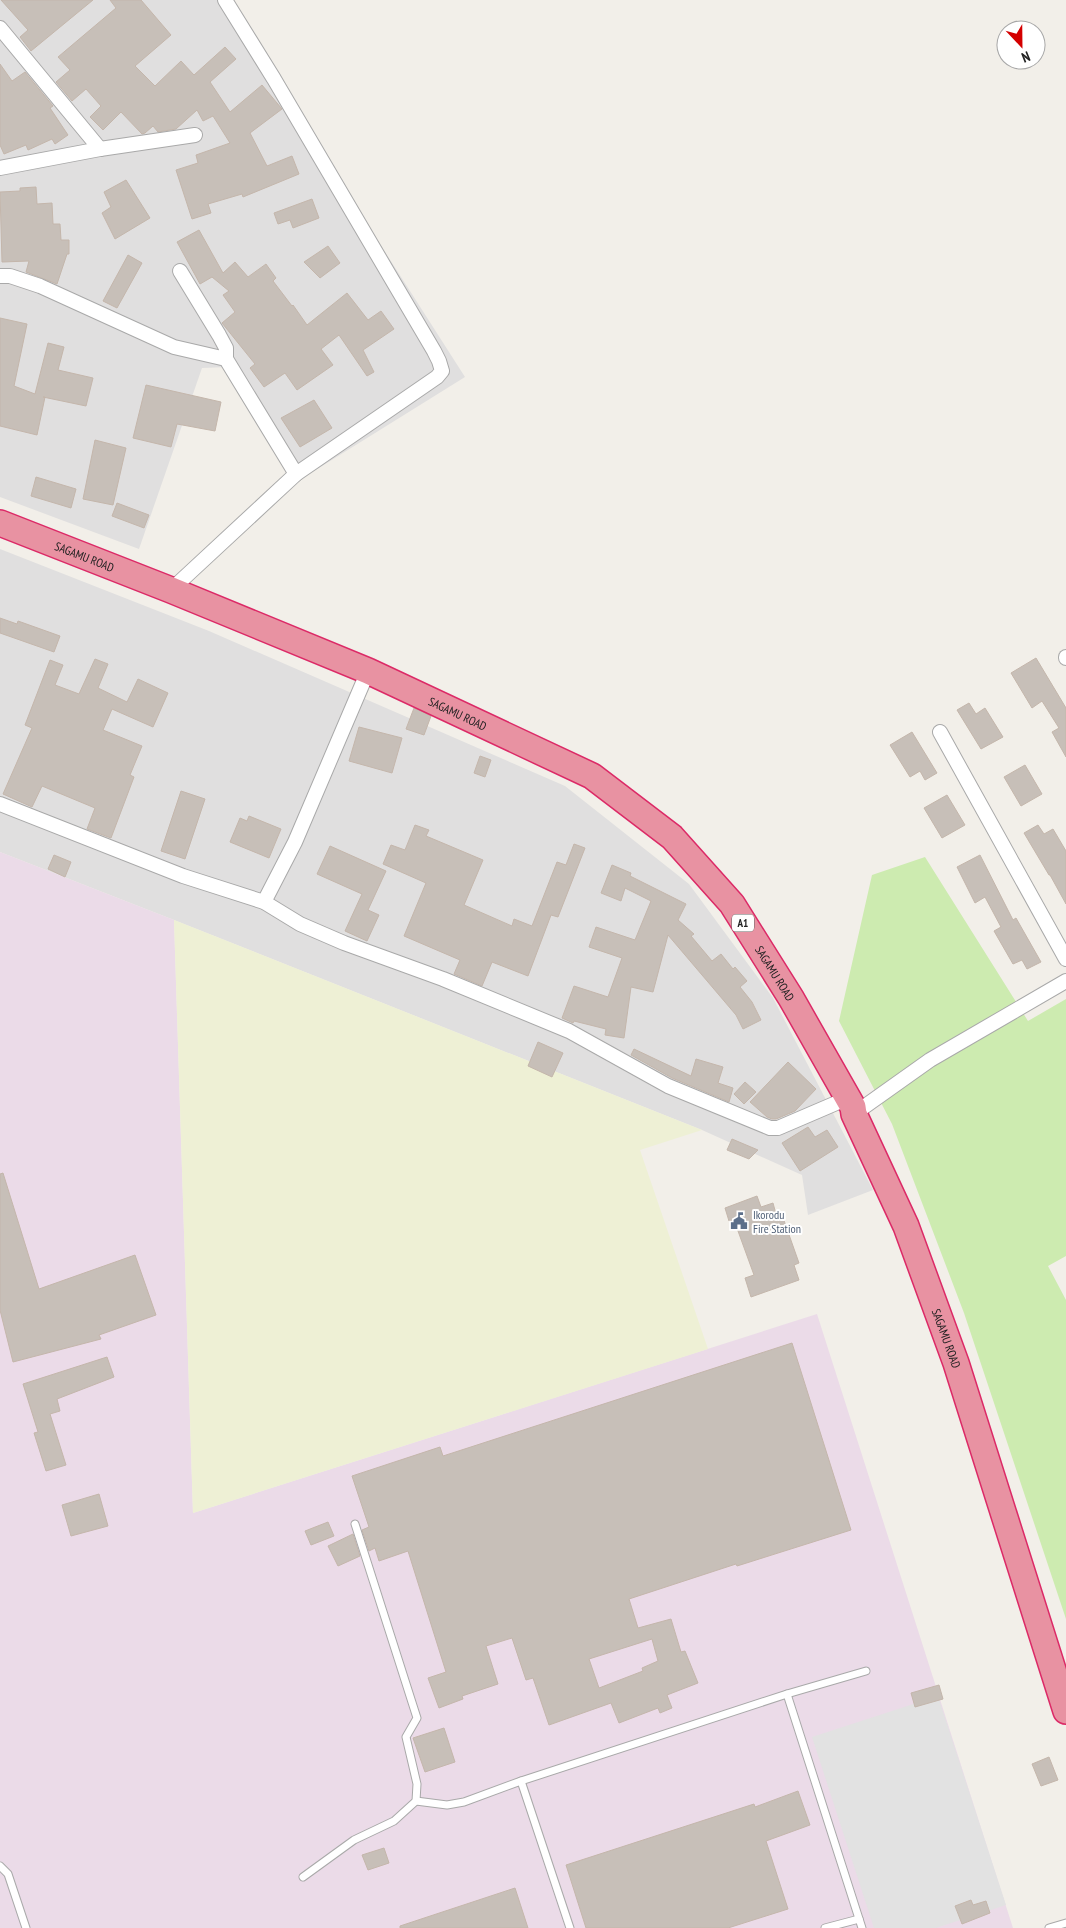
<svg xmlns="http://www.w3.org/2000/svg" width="1066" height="1928" font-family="'PT Sans Narrow',sans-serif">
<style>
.residential{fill:#e0dfdf}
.industrial{fill:#ebdbe8}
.farmland{fill:#eef0d5}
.grass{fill:#cdebb0}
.parking{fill:#e2e2e2}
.building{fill:#c7bfb8;stroke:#c4b6ab;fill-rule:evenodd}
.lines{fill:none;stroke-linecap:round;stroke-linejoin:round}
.lane-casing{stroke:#a9a9a9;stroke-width:9}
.street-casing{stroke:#a9a9a9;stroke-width:16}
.highway-casing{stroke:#dc2a67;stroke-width:28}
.lane{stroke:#fff;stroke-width:7}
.street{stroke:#fff;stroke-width:14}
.highway{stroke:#e892a2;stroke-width:25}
.labels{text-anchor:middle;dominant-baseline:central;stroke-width:4;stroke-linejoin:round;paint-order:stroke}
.shield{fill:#fff;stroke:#646464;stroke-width:1}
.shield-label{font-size:11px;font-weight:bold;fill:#222}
.street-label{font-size:12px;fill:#222;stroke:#fff}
.service-label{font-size:12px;fill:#4e5e75;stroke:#fff;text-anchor:start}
</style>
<rect width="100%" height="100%" fill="#f2efe9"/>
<!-- residential -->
<g class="residential">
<polygon points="0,0 227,0 259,55 465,377 298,481 228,367 202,368 139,549 0,497"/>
<polygon points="0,549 209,631 565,786 689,884 773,998 873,1190 808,1215 802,1175 702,1130 174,920 0,852"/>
</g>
<!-- industrial -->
<polygon class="industrial" points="0,852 174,920 193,1513 817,1314 1013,1928 0,1928"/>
<!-- farmland -->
<polygon class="farmland" points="174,920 702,1130 640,1150 708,1349 193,1513"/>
<!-- grass -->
<polygon class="grass" points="925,857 1028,1021 1066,999 1066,1256 1048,1266 1066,1300 1066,1619 964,1313 892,1124 839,1021 872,875"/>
<!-- parking -->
<polygon class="parking" points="938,1696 1006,1905 936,1928 874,1928 812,1737"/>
<!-- building -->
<g class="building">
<polygon points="1,0 93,0 31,51 20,37 28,30"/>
<polygon points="110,0 141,0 171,35 135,66 155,86 181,61 194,75 225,47 236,59 210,82 230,112 262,85 282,109 250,133 267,166 292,156 299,174 243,197 242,194 208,204 211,213 192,219 176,170 198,163 196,155 230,143 213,116 203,121 197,110 176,129 158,132 153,126 145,133 142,134 121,112 103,130 90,117 101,106 86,89 72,101 56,82 70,70 58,57 116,8"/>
<polygon points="0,64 12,81 25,72 53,106 50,108 68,135 55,144 52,139 28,150 26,145 4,154 0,145"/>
<polygon points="126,180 150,218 115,239 102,213 111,207 104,192"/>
<polygon points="36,187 37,204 52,203 53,224 60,224 61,240 69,240 69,254 67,254 57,284 26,272 29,261 2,262 0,192 20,191 20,188"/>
<polygon points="312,199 319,218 293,228 290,220 278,224 274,213"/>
<polygon points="199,230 223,273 235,262 248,277 266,264 276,278 273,281 292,306 293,305 307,325 347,293 368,320 381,311 394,329 363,350 374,372 367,376 339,335 321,349 333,365 297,390 285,373 264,387 250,368 255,364 222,323 235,312 223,295 229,291 212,277 200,284 177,242"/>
<polygon points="328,246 340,263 320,278 304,262"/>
<polygon points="128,255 142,263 117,308 103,301"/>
<polygon points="0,318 27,324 14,386 35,394 48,343 64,347 58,370 93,378 86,406 43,397 45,397 37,435 0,426"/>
<polygon points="146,385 221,402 215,431 177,424 171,447 133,438"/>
<polygon points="314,400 332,428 300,447 281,418"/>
<polygon points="95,440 126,448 113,505 83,499"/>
<polygon points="36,477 76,489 71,508 31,496"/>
<polygon points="117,503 149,515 144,528 112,516"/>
<polygon points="0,618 17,624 18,621 60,636 54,652 0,633"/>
<polygon points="1036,658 1066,708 1066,757 1052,732 1059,728 1042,701 1032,708 1011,673"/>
<polygon points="95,659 108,664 98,688 127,702 138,679 168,693 153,727 112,709 103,730 142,746 130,775 134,777 111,838 87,829 95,808 42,786 32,807 3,794 32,728 25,725 50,660 63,665 55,685 79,694"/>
<polygon points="969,703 976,714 985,708 1003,737 981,749 957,710"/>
<polygon points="414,708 431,716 424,735 406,729"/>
<polygon points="359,727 402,738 392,773 349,761"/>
<polygon points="912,732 937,773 925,780 920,771 910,777 890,745"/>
<polygon points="480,756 491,760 485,777 474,773"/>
<polygon points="1025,765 1042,794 1021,806 1004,777"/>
<polygon points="181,791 205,799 185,859 161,851"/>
<polygon points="947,795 965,825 942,838 924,808"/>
<polygon points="249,816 281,829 269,858 230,842 240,818 247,821"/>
<polygon points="415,825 429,830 426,836 483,860 464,905 512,926 514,919 532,926 557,862 566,865 574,844 585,848 558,917 551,915 528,976 492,962 482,986 454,974 460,960 404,936 426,883 383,864 391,845 405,850"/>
<polygon points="1038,825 1044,834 1053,829 1066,851 1066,904 1050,875 1049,875 1024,833"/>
<polygon points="330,846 386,871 368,910 379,915 367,941 345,931 362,894 317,874"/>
<polygon points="54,855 71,862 65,877 48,869"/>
<polygon points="980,855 1013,920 1016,918 1041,962 1027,969 1022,960 1013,964 994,931 1001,927 985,897 975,903 957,867"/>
<polygon points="612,865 631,873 630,876 686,904 678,920 694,934 691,936 712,961 721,954 733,969 735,967 747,981 740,987 752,1002 761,1020 743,1029 736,1015 668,935 653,992 631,987 624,1038 605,1035 606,1029 574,1021 573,1023 562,1018 574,986 608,997 622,958 589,947 596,927 635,940 651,901 625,888 621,901 601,893"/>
<polygon points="538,1042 563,1053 552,1077 528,1066"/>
<polygon points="634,1049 691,1076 696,1059 723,1067 718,1083 733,1088 729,1102 672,1078 631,1055"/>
<polygon points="788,1062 816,1089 795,1111 776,1119 772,1119 767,1117 750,1102"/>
<polygon points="745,1082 756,1092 744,1104 734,1094"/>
<polygon points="808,1127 815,1137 827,1130 838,1147 800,1171 782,1143"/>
<polygon points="732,1139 758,1150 749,1159 727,1150"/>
<polygon points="3,1173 39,1289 135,1255 156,1315 99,1335 101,1339 13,1362 0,1310 0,1174"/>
<polygon points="757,1196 761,1207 773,1203 776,1214 781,1212 799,1263 794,1265 799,1280 751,1297 745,1278 754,1275 734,1220 729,1221 725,1208"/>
<path d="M792 1343 851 1530 737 1566 736 1564 629 1599 638 1628 671 1619 681 1652 685 1651 698 1683 667 1695 672 1708 660 1713 658 1708 619 1723 611 1703 549 1725 533 1678 526 1680 512 1638 486 1646 498 1684 462 1696 463 1699 439 1708 428 1678 446 1672 408 1551 379 1561 375 1548 369 1551 362 1530 369 1527 352 1476 440 1447 443 1456ZM652 1639 658 1661 642 1668 643 1671 599 1688 589 1659Z"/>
<polygon points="107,1357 114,1377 57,1399 60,1411 50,1414 66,1465 46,1471 34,1433 38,1432 23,1384"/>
<polygon points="99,1494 108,1526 71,1536 62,1505"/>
<polygon points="328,1522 334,1536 311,1545 305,1531"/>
<polygon points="353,1534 360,1556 338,1566 328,1546"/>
<polygon points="939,1685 943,1699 915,1707 911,1693"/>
<polygon points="444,1728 455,1762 425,1772 413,1738"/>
<polygon points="1049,1757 1058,1780 1041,1786 1032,1764"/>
<polygon points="798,1791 810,1825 766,1841 788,1909 728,1928 586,1928 566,1865 754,1804 755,1807"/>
<polygon points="384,1848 389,1863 368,1870 362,1855"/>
<polygon points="515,1888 528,1928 400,1928 400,1926"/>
<polygon points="971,1900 973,1905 986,1901 990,1913 962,1924 955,1906"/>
</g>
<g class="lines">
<!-- lane casing -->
<g class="lane-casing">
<g id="lane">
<polyline points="787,1694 862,1928"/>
<polyline points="521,1781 570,1928"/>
<polyline points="416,1801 447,1805 464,1802 521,1781 787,1694 866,1671"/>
<polyline points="0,1866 8,1874 26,1928"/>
<polyline points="303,1877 354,1840 394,1821 416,1801 417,1784 406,1737 417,1718 355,1524"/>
<polyline points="825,1928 859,1919"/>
<polyline points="1049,1928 1066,1923"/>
</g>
</g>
<!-- street casing -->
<g class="street-casing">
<g id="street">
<polyline points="0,28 100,149"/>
<polyline points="0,168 100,149 195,135"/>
<polyline points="180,271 219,335 226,348 226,359"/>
<polyline points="0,276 10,276 40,286 174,347 226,359 296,474"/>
<polyline points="171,590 296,474 437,377 442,371 439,361 434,351 274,79 225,0"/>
<polyline points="1066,657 1066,658"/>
<polyline points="940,732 1066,959"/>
<polyline points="0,804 183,876 264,902 300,924 344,943 443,979 569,1031 668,1086 770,1128 778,1128 848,1098"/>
<polyline points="264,902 295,842 368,671"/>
<polyline points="854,1114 930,1060 1066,981"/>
</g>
</g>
<!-- highway casing -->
<g class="highway-casing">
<g id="highway">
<path id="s1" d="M0 523 171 590 368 671 592 776 672 837 732 904 791 998 853 1107 854 1114 906 1226 956 1363 1066 1711"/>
</g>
</g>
<!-- lane -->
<use href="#lane" class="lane"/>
<!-- street -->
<use href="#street" class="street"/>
<!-- highway -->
<use href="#highway" class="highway"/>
</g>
<!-- icons -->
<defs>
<g id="civic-bare" transform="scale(1.35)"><path d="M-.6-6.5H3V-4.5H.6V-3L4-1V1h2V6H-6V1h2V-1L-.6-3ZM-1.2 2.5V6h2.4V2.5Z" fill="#5c6f8a" stroke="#fff" stroke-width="2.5" paint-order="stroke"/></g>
</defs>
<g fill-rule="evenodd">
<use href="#civic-bare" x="739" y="1221"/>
</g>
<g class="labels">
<!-- shield labels -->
<rect class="shield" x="732" y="914.5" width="22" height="17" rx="4"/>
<g class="shield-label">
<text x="743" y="923">A1</text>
</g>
<!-- street labels -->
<g class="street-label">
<text stroke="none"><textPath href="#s1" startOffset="91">SAGAMU ROAD</textPath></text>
<text stroke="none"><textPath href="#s1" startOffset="496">SAGAMU ROAD</textPath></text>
<text stroke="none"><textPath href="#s1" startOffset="916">SAGAMU ROAD</textPath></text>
<text stroke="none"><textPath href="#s1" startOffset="1321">SAGAMU ROAD</textPath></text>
</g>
<!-- service labels -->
<g class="service-label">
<text x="753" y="1214">Ikorodu<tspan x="753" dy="14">Fire Station</tspan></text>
</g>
</g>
<!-- north arrow -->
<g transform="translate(1021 45) rotate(158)"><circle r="24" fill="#ffffff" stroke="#a7a7a7"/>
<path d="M0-4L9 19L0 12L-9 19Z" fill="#d40000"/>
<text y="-8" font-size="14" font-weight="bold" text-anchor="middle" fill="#222222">N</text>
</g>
</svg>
